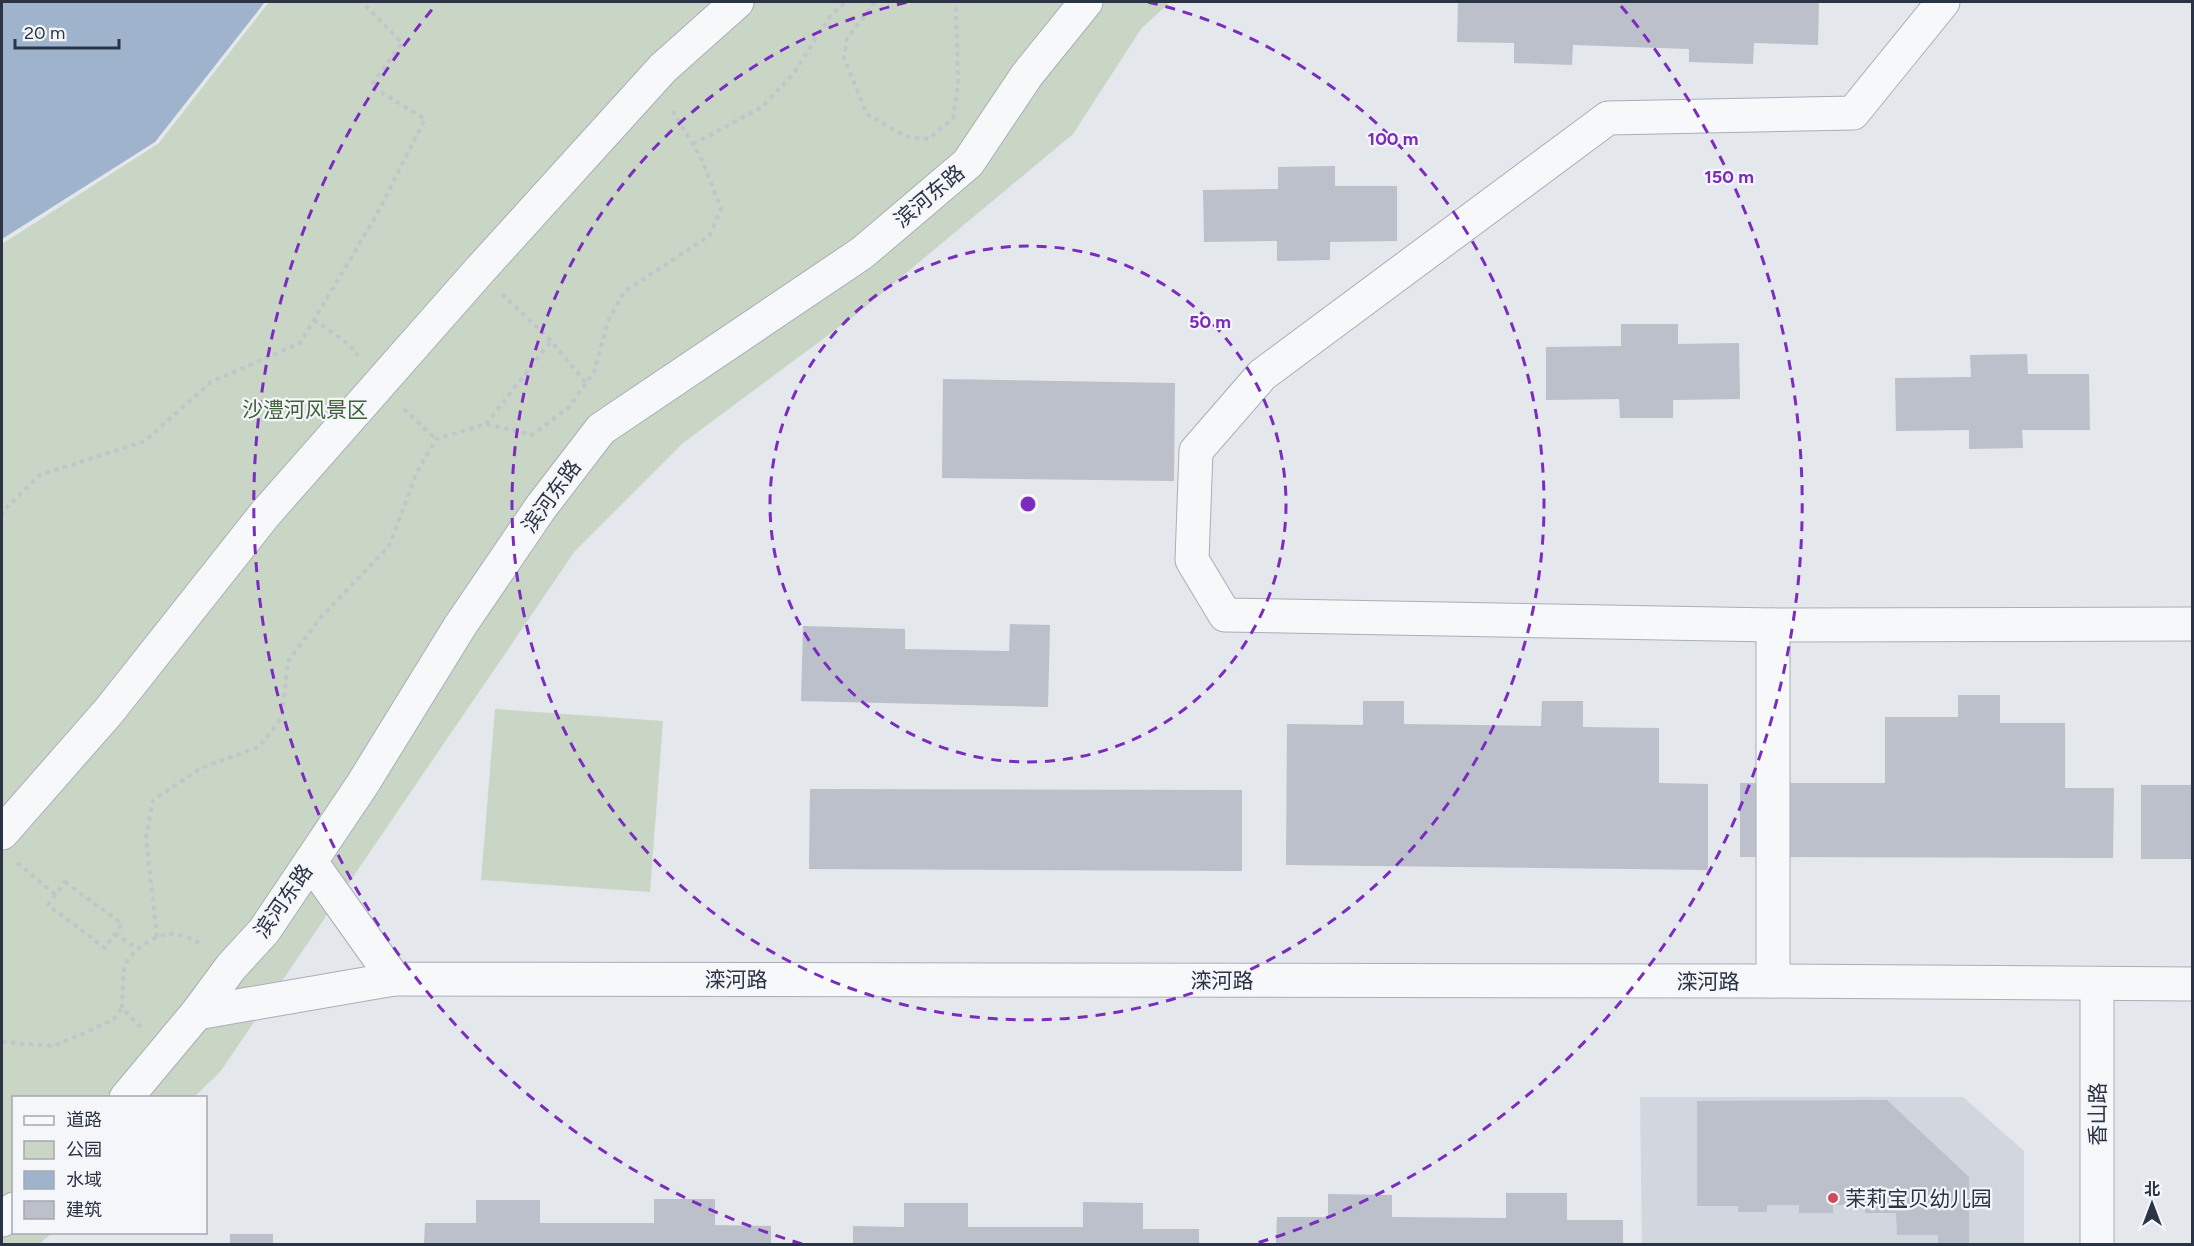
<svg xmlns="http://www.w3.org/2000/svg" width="2194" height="1246" font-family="Figtree,'Noto Sans SC',sans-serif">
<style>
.built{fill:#d2d6de}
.green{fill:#c9d6c5}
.water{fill:#9fb4cc}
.building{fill:#bbc0ca}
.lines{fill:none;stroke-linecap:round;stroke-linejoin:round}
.minor-casing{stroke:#a9aeb7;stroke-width:35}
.tertiary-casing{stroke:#a9aeb7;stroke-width:35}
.path{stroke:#c2c5cb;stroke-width:4;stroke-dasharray:4.5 4.5;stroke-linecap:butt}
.minor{stroke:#f7f8fa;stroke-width:33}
.tertiary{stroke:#f7f8fa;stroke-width:33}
.ring{fill:none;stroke:#7b2cbf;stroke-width:3;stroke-dasharray:10 8}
.poi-dot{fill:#d1495b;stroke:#f4f6f9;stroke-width:2}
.labels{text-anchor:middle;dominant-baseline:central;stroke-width:4.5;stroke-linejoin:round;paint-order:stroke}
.street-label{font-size:21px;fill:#2b3445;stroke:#f4f6f9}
.park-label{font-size:21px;fill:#3f6138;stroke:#f4f6f9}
.poi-label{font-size:21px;fill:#2b3445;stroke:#f4f6f9;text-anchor:start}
.centre{fill:#7b2cbf;stroke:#f4f6f9;stroke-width:3}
.ring-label{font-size:18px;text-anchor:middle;font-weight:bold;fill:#7b2cbf;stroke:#f4f6f9;stroke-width:4.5;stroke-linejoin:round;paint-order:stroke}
</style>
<rect width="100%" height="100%" fill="#e4e7ec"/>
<!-- built -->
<polygon class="built" points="1640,1097 1963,1097 2024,1151 2024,1244 1642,1244"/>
<!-- green -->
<g class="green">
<polygon points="269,2 1170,2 1141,29 1073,134 858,313 683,443 575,551 220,1072 194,1097 14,1098 14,1232 52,1233 39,1244 2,1244 2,244 159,143"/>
<polygon points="495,709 663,721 650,892 481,880"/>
</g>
<!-- water -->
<polygon class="water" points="2,2 265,2 155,142 2,239"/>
<!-- building -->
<g class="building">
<polygon points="1458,2 1819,2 1818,45 1754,43 1753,64 1689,62 1689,49 1573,45 1572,65 1514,63 1514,43 1457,42"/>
<polygon points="1335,166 1335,186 1397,186 1397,241 1330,242 1330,260 1277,261 1277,241 1204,242 1203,190 1278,189 1278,167"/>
<polygon points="1621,324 1678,324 1678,344 1739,343 1740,399 1673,400 1673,418 1620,418 1619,399 1546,400 1546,347 1621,346"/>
<polygon points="2027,354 2028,374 2089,374 2090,430 2022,430 2023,448 1969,449 1969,430 1896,431 1895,378 1971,377 1970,355"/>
<polygon points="943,379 1175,383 1174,481 942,478"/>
<polygon points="1010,624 1050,625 1048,707 801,701 803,626 905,629 905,649 1009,651"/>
<polygon points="1958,695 2000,695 2000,723 2065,723 2065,788 2114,788 2113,858 1740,857 1740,783 1885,783 1885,717 1958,717"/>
<polygon points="1363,701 1404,701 1404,724 1541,726 1542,701 1583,701 1583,727 1659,728 1659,783 1708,784 1708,870 1286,865 1287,724 1363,725"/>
<rect x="2141" y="785" width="51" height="74"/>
<polygon points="810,789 1242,790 1242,871 809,869"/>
<polygon points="1887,1100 1969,1177 1969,1243 1938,1243 1938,1235 1897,1235 1896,1213 1865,1213 1865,1205 1833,1205 1833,1213 1799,1213 1799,1205 1767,1205 1767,1212 1738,1212 1738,1206 1697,1206 1697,1101"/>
<polygon points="1506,1193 1567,1193 1567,1220 1623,1220 1623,1244 1276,1244 1277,1217 1328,1217 1328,1194 1392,1195 1392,1217 1506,1218"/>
<polygon points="654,1199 715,1199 715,1225 771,1226 771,1244 424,1244 425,1223 476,1223 476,1200 540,1200 540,1223 654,1223"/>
<polygon points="1083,1202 1143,1203 1143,1229 1199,1229 1199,1244 853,1244 853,1226 904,1227 904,1203 968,1203 968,1227 1083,1227"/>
<rect x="230" y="1234" width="43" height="10"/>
</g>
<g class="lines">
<!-- minor casing -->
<g class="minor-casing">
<g id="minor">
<polyline points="1773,625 1225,615 1192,560 1196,451 1262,375 1608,118 1853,113 1943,2"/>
<polyline points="2,833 109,711 265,514 479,271 663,68 737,2"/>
<polyline points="1773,981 1773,625 2192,624"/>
</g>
</g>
<!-- tertiary casing -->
<g class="tertiary-casing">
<g id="tertiary">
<polyline points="311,862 394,979 1773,981 2192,984"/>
<polyline points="197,1013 394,979"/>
<polyline points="126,1098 197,1013 231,967 264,931 362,785 460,626 541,507 601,429 862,253 968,163 1027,75 1086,2"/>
<polyline points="2,1220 14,1209"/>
<polyline points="2097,1244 2097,984"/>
</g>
</g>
<!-- path -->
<g class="path">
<polyline points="875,2 847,39 844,58 867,114 905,136 929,139 953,118 958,84 956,2"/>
<polyline points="693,144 762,107 794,73 830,16 846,2"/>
<polyline points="502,294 551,341 586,383"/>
<polyline points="314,320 350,345 358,356"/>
<polyline points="404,409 436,439"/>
<polyline points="486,424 551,341"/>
<polyline points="2,516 2,512 40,475 145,441 211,382 300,343 376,216 425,119 371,86 402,43 362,2"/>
<polyline points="17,863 56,895"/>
<polygon points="65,882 122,924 105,948 48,905"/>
<polyline points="115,933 137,949"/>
<polyline points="157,937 146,838 153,800 201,768 259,747 282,717 288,661 321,617 389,546 417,472 436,439 486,424 532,435 569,407 594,372 608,321 625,291 709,236 721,209 702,160 672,110"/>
<path d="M141 1027 122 1008C123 995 122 979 125 966 128 953 155 934 169 934 180 933 195 939 203 946"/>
<polyline points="2,1042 54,1046 113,1020 122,1008"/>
</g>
<!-- minor -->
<use href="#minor" class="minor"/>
<!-- tertiary -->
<use href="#tertiary" class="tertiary"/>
</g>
<!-- distance rings -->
<g class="ring">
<circle cx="1028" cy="504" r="258"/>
<path d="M1148 2A516 516 0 1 1 908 2"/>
<path d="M802 1244A774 774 0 0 1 435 6M1621 6A774 774 0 0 1 1254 1244"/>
</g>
<!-- markers -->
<circle class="poi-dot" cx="1833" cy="1198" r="6"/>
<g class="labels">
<!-- street labels -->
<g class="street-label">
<text transform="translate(929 196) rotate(-40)">滨河东路</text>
<text transform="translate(551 496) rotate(-54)">滨河东路</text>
<text transform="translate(283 901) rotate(-55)">滨河东路</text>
<text x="736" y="979">滦河路</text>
<text x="1222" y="980">滦河路</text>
<text x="1708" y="981">滦河路</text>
<text transform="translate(2097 1114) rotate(-90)">香山路</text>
</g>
<!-- park labels -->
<g class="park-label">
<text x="305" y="409">沙澧河风景区</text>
</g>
<!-- poi labels -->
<g class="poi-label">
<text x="1845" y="1198">茉莉宝贝幼儿园</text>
</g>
</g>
<circle cx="1028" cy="504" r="9" class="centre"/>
<g class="ring-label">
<text x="1393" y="145">100 m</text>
<text x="1729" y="183">150 m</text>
<text x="1210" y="328">50 m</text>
</g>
<!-- border -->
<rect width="2194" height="1246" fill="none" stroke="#2b3445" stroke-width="6"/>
<!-- legend -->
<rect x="12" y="1096" width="195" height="138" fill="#f4f6f9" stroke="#a4a8b1" stroke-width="1.5"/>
<rect x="24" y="1116" width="30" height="9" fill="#f7f8fa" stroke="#a4a8b1" stroke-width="1.5"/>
<text x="66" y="1126" font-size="18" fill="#2b3445">道路</text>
<rect x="24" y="1141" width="30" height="18" fill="#c9d6c5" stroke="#a4a8b1" stroke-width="1.5"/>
<text x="66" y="1156" font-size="18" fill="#2b3445">公园</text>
<rect x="24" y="1171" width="30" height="18" fill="#9fb4cc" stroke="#a4a8b1" stroke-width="1.5"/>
<text x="66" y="1186" font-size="18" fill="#2b3445">水域</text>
<rect x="24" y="1201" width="30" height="18" fill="#bbc0ca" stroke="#a4a8b1" stroke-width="1.5"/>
<text x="66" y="1216" font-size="18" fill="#2b3445">建筑</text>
<!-- north arrow -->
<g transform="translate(2152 1204)" stroke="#f4f6f9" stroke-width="4.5" paint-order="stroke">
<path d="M0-4.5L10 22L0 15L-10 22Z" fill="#2b3445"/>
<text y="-9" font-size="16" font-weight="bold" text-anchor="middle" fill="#2b3445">北</text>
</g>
<!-- scale -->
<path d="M15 39v9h104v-9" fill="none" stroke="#2b3445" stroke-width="3"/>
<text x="24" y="39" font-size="18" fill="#2b3445" stroke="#f4f6f9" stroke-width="4.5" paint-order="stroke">20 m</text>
</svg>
